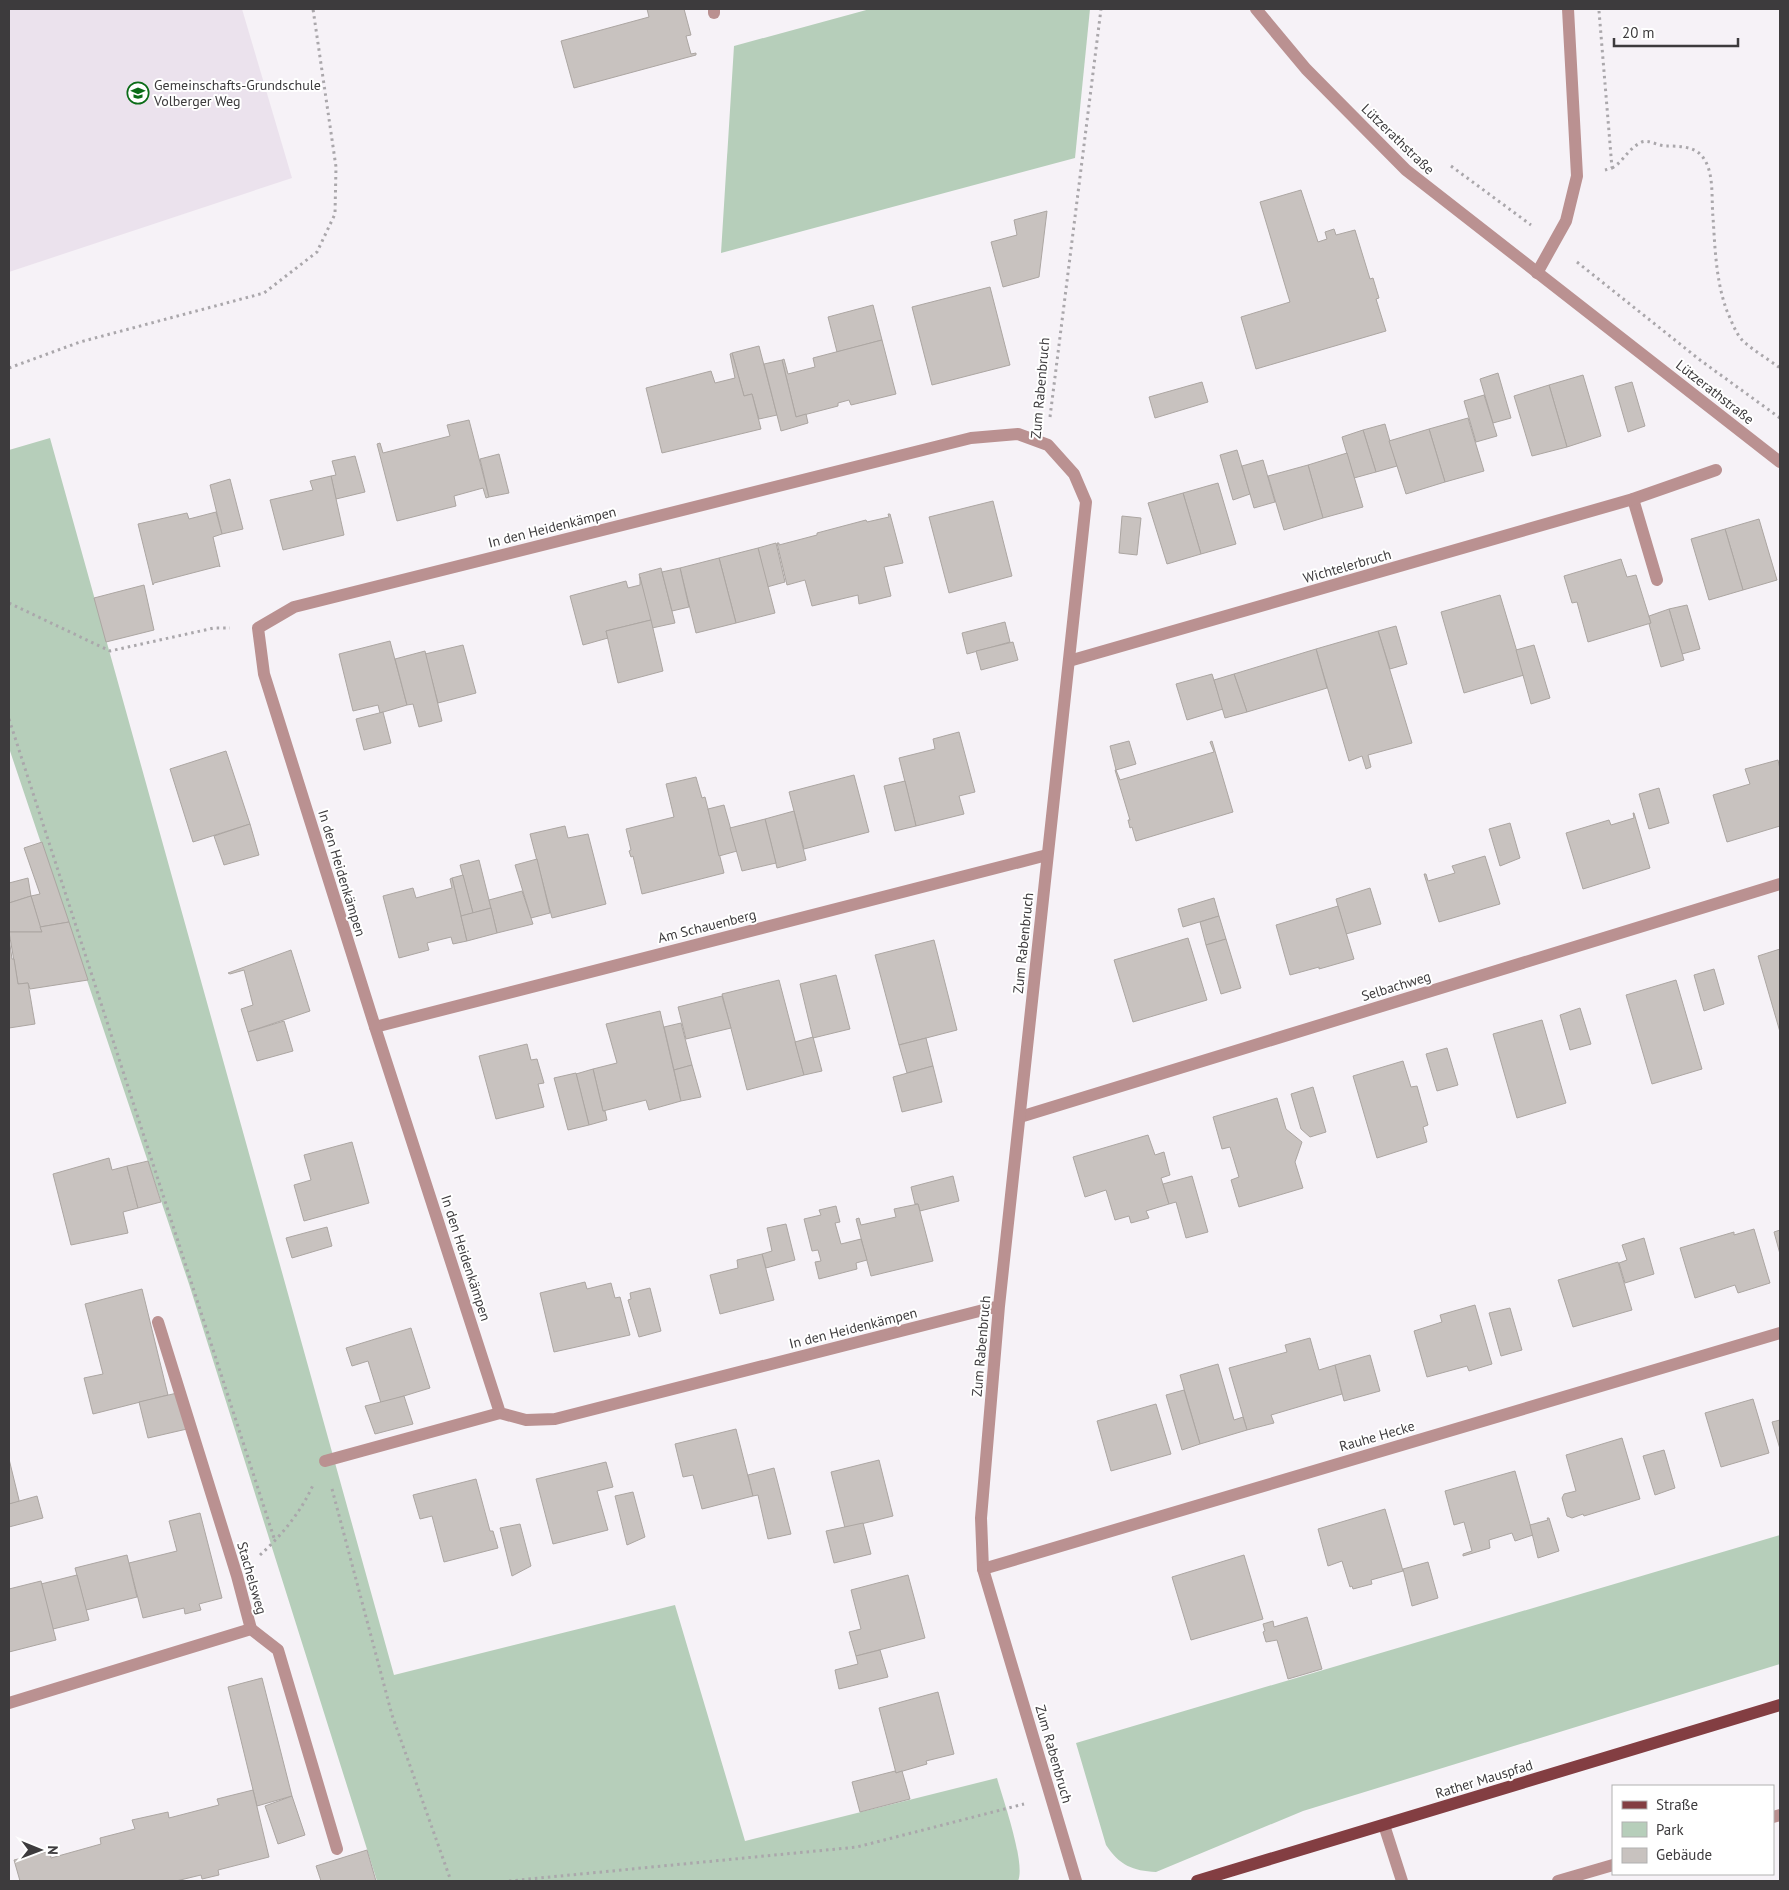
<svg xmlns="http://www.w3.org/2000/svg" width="1789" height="1890" font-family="'PT Sans',sans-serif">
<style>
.built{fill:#ebe2ed}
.green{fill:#b6ceba}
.building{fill:#c8c2bf;stroke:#aca6a2}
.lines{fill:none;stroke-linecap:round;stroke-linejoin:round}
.path{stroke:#aaa7ab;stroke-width:3;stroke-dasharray:2.5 4;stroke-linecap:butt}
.minor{stroke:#ba9191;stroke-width:12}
.major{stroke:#833e42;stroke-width:12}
.labels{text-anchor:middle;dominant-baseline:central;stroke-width:4;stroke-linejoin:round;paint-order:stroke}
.poi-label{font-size:14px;fill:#3d3b3d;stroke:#fff;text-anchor:start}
.street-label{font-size:14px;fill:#3d3b3d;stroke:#fff}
</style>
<rect width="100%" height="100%" fill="#f6f2f7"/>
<!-- built -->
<polygon class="built" points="9,9 242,9 292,178 9,272"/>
<!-- green -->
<g class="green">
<polygon points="870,9 1090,9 1075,158 721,253 734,46"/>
<path d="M50 438 394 1675 675 1605 745 1841 997 1778C1003 1799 1026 1864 1018 1881H377L189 1284 9 748V450Z"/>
<path d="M1780 1535V1664L1303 1811 1156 1872C1133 1871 1119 1865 1106 1845L1076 1743Z"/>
</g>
<!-- building -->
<g class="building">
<polygon points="647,9 684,9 691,35 686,36 691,54 696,53 696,55 574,88 561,41 649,17"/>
<polygon points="1301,190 1318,242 1327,239 1325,232 1334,229 1336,235 1355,230 1370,279 1373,278 1379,298 1376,299 1386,331 1256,369 1241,317 1290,302 1260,202"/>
<polygon points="1047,211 1039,277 1003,287 991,242 1017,235 1014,220"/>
<polygon points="990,287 1010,365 932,385 912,307"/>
<polygon points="873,305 882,340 837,352 828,317"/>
<polygon points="882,340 896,394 851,405 849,400 838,403 838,406 796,417 782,360 784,359 788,374 815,367 813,358"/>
<polygon points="759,346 777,415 759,419 752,394 744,396 732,353"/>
<polygon points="732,353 744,396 752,394 761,429 662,453 646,388 711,371 715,383 735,378 730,354"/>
<polygon points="782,360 796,417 806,414 808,423 781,431 764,364"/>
<polygon points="1498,373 1511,418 1493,423 1480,379"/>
<polygon points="1583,375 1601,436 1567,447 1549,385"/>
<polygon points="1202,382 1208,402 1155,418 1149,397"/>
<polygon points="1632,382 1645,426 1628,432 1615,387"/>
<polygon points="1549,385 1567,447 1532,456 1514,396"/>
<polygon points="1484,395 1497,436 1476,442 1464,401"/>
<polygon points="1468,418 1484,471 1445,482 1429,429"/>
<polygon points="469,420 489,497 486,498 483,488 454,496 456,506 397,521 377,444 380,443 383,453 450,436 447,425"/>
<polygon points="1385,424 1397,466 1376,472 1363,430"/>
<polygon points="1429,429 1445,482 1406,494 1389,441"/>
<polygon points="1363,430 1376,472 1354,478 1342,437"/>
<polygon points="1237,450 1250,494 1233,500 1220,455"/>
<polygon points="1347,453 1363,507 1323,518 1308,465"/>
<polygon points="499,454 509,493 489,497 480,459"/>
<polygon points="355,456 365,492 336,499 331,476 336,475 332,461"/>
<polygon points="1263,460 1275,502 1254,508 1242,466"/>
<polygon points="1308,465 1323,518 1284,530 1268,476"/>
<polygon points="331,476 344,535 283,550 270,500 313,490 310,481"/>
<polygon points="230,479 243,529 222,534 210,485"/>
<polygon points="1218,483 1236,544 1201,554 1183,493"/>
<polygon points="1183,493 1201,554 1167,564 1148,503"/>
<polygon points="993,501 1012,576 949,593 929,517"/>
<polygon points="216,512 222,534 213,537 220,567 219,566 154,583 153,585 138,524 187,513 189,519"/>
<polygon points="888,514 890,514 903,563 884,567 891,596 859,604 858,595 812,606 805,580 787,585 777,543 779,543 779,545 817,535 817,533 866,520 867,522 889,517"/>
<polygon points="1122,516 1141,518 1137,555 1119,553"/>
<polygon points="1759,519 1777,580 1743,590 1725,529"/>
<polygon points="1725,529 1743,590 1709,600 1691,539"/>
<polygon points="776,543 785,582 767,587 758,548"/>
<polygon points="758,548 775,613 736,623 719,558"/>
<polygon points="719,558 736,623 696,633 680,568"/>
<polygon points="1621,559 1627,577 1636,575 1651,623 1588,642 1577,602 1572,603 1564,576"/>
<polygon points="661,568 675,623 652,628 639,574"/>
<polygon points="680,568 689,607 672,611 662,572"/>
<polygon points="640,577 651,620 606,631 608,638 583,645 570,596 626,581 628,588 640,585"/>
<polygon points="144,585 154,630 106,642 94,598"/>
<polygon points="1500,595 1524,675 1464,693 1441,612"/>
<polygon points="1687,605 1700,649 1682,654 1669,609"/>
<polygon points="1669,609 1684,660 1661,667 1649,624 1651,623 1649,616"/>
<polygon points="651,620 663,671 618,683 606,631"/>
<polygon points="1005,622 1010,642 967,654 962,633"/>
<polygon points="1396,626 1407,664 1390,669 1378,631"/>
<polygon points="1378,631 1412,743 1368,755 1371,767 1366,769 1362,756 1349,761 1316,649"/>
<polygon points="390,641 407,705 380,713 378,705 353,711 339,654"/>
<polygon points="1013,642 1018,660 981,670 976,651"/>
<polygon points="463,645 476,693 438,703 425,654"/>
<polygon points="1534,645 1550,698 1531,704 1516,650"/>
<polygon points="1316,649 1327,688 1247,712 1234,674"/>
<polygon points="425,651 442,721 419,727 413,704 407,705 395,659"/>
<polygon points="1212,674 1223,709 1187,720 1176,684"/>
<polygon points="1234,674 1247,712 1225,718 1214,680"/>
<polygon points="383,712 391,743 364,750 356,719"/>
<polygon points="959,732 975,792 959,796 964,814 916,826 899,758 935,749 933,739"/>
<polygon points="1129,741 1136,764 1116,770 1110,746"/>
<polygon points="1212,741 1233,812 1136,841 1132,827 1130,828 1128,820 1130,820 1115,770 1116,770 1120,780 1214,752 1210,742"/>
<polygon points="226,751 250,824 193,842 170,769"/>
<polygon points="1778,760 1780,769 1780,826 1727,842 1713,795 1750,784 1745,769"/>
<polygon points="854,775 869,832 804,849 789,792"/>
<polygon points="696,777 702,798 705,797 724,873 642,894 633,856 631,857 629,851 631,850 626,829 674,817 666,784"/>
<polygon points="905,781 916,826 895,831 884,786"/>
<polygon points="1659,788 1669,823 1649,829 1639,794"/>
<polygon points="724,805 737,851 719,856 708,809"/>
<polygon points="794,811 806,860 777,868 765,819"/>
<polygon points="1633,813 1634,813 1650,868 1583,889 1566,833 1609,820 1611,825 1634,818"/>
<polygon points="765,819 776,863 742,871 730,828"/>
<polygon points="1510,823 1520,858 1500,866 1489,829"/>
<polygon points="250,824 259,855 224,865 214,836"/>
<polygon points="565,826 568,838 588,834 606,904 552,918 530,834"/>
<polygon points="42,842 69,922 40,927 31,896 40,894 24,848"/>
<polygon points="1485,856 1500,904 1439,922 1424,874 1426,874 1428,881 1455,873 1452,866"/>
<polygon points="537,859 550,913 531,918 515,865"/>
<polygon points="479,860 491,908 473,913 460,865"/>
<polygon points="463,875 473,913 461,916 452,878"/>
<polygon points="28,878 31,896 9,903 9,883"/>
<polygon points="452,878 467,941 453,944 451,937 427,943 429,950 399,958 383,896 413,888 416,898 452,888 450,879"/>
<polygon points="1370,888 1381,924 1346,934 1336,899"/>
<polygon points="522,891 533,924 497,933 489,900"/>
<polygon points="31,896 42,932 9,932 9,903"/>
<polygon points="1214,898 1219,916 1183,927 1178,909"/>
<polygon points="1338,906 1354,959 1319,969 1319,967 1290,975 1276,925"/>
<polygon points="491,908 497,933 467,941 461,916"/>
<polygon points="1219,916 1226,939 1206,945 1200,922"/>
<polygon points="69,922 88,980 30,989 28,983 18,984 9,932 42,932 40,927"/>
<polygon points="9,938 12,959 14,959 18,984 28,983 35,1024 9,1028"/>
<polygon points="1188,938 1207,1000 1133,1022 1114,960"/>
<polygon points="1226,939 1241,988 1221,994 1206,945"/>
<polygon points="934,940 957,1030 899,1045 875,955"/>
<polygon points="1780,949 1780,1032 1758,956"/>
<polygon points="291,950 310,1011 248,1032 241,1009 253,1005 244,970 230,974 228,973"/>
<polygon points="1714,969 1724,1004 1704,1011 1694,975"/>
<polygon points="836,975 850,1029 813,1038 800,984"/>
<polygon points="779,980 804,1075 747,1090 722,994"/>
<polygon points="1676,980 1702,1069 1652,1084 1626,995"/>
<polygon points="722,996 731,1028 686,1039 678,1007"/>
<polygon points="1580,1008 1591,1044 1570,1050 1560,1015"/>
<polygon points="660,1011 681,1101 649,1110 646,1100 603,1111 593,1069 617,1063 606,1024"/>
<polygon points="1542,1020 1566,1103 1517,1118 1493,1034"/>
<polygon points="284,1021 293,1051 257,1061 248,1032"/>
<polygon points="681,1023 692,1065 674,1070 664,1027"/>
<polygon points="813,1037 822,1071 804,1075 795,1042"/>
<polygon points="926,1038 933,1066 907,1073 899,1045"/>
<polygon points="527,1044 531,1060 537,1059 544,1083 538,1084 544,1107 496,1119 479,1056"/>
<polygon points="1447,1048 1458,1085 1437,1091 1426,1054"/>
<polygon points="1403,1061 1411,1087 1417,1086 1428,1125 1423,1127 1427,1142 1377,1158 1353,1076"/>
<polygon points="692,1065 701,1097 681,1101 674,1070"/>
<polygon points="933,1066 942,1102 902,1112 893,1077"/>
<polygon points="593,1069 603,1111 605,1111 607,1120 589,1125 576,1074"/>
<polygon points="576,1073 589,1125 568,1130 554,1078"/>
<polygon points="1313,1087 1326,1132 1310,1137 1301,1129 1291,1094"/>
<polygon points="1277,1098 1286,1129 1302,1142 1295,1162 1303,1188 1239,1207 1231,1180 1239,1177 1230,1147 1222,1149 1213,1117"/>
<polygon points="1148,1135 1155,1155 1164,1152 1170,1175 1161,1178 1169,1204 1146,1211 1149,1218 1131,1223 1129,1216 1115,1220 1106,1190 1085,1197 1073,1157"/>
<polygon points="352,1142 369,1203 304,1221 294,1185 311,1180 304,1155"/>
<polygon points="109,1158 112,1170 127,1166 138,1208 123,1212 128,1233 71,1245 53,1174"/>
<polygon points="148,1161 161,1202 138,1208 127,1166"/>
<polygon points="953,1176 959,1201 920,1211 918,1204 915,1204 911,1187"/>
<polygon points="1192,1176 1208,1232 1186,1238 1176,1202 1169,1204 1163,1184"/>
<polygon points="918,1204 933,1261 871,1276 856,1219 859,1218 861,1225 896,1217 894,1209"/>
<polygon points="836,1206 840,1222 835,1223 841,1244 861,1239 867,1260 856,1263 857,1269 819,1279 815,1262 821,1261 818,1250 812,1251 804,1219 821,1215 819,1210"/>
<polygon points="786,1224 795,1260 766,1268 762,1254 772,1251 767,1228"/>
<polygon points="327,1227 332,1246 292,1258 286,1238"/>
<polygon points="1754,1229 1770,1283 1738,1293 1735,1285 1695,1298 1680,1248 1734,1232 1734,1235"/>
<polygon points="1780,1230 1780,1254 1774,1232"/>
<polygon points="1644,1238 1654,1274 1625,1283 1619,1263 1627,1260 1622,1245"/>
<polygon points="762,1254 774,1300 720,1314 710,1275 738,1268 737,1260"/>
<polygon points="1618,1262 1632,1310 1573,1327 1558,1280"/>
<polygon points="585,1282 587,1289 611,1283 615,1298 620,1297 630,1335 554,1352 540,1293"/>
<polygon points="650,1288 661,1331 639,1337 628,1300 631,1299 630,1293"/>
<polygon points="142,1289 168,1395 93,1414 84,1378 103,1374 85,1304"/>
<polygon points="1475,1305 1492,1364 1469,1371 1467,1366 1427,1377 1414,1331 1442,1322 1440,1315"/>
<polygon points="1510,1308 1522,1350 1501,1356 1489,1313"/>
<polygon points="411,1328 430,1388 381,1403 368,1361 352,1366 346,1348"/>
<polygon points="1310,1338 1319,1370 1335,1365 1342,1394 1271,1415 1274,1423 1247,1430 1229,1368 1287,1352 1285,1345"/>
<polygon points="1370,1355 1380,1391 1344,1401 1335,1365"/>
<polygon points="1218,1364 1234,1420 1243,1417 1247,1430 1200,1444 1180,1375"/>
<polygon points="1184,1390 1200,1444 1182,1450 1166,1395"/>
<polygon points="177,1393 187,1429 148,1438 139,1402"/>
<polygon points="404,1396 413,1424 375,1434 365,1406"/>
<polygon points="1753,1399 1769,1453 1721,1467 1705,1413"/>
<polygon points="1156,1404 1171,1454 1111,1471 1097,1421"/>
<polygon points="1780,1420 1780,1449 1772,1422"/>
<polygon points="736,1429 753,1496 702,1509 693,1475 683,1477 675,1444"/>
<polygon points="1622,1438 1640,1499 1584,1516 1583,1514 1572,1518 1567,1516 1562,1498 1564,1494 1576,1491 1566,1455"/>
<polygon points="1664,1450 1675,1488 1655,1495 1643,1456"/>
<polygon points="9,1459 19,1500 19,1502 9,1504"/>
<polygon points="879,1460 893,1516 845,1528 831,1472"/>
<polygon points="606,1462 613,1487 597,1491 608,1530 553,1544 536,1479"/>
<polygon points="774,1468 791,1534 768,1539 758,1495 753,1496 748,1475"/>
<polygon points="1515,1471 1533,1535 1515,1541 1512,1533 1489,1540 1490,1548 1463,1556 1463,1554 1472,1551 1464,1522 1454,1525 1445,1491"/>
<polygon points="476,1479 490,1531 493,1531 498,1548 444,1562 432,1516 420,1519 413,1495"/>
<polygon points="633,1492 645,1537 627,1545 615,1496"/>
<polygon points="37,1496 43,1518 9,1527 9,1504"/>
<polygon points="1385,1509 1403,1571 1371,1580 1372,1584 1353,1589 1352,1586 1350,1587 1342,1561 1328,1566 1318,1529"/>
<polygon points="200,1513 222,1598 199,1604 201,1610 185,1614 184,1608 143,1618 129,1563 177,1551 169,1521"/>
<polygon points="1547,1518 1549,1518 1559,1551 1538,1558 1530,1525 1548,1520"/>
<polygon points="863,1523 871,1554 834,1563 826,1531"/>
<polygon points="520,1524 531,1566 512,1576 500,1528"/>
<polygon points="127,1555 137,1597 86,1610 75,1568"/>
<polygon points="1244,1555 1263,1619 1191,1640 1172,1577"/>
<polygon points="1428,1562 1438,1598 1412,1606 1403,1569"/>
<polygon points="77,1575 89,1620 53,1629 41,1584"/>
<polygon points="908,1575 925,1638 856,1656 849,1632 861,1629 851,1590"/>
<polygon points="41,1581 56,1640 9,1652 9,1589"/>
<polygon points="1307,1617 1322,1669 1288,1679 1277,1640 1266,1642 1263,1632 1265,1631 1263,1624 1273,1621 1274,1627"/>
<polygon points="880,1650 888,1677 839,1689 835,1670 858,1664 856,1656"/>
<polygon points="262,1678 292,1796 257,1806 228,1687"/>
<polygon points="938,1692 954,1754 926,1761 927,1764 896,1773 879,1708"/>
<polygon points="895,1771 896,1773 902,1771 910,1799 860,1812 852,1782"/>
<polygon points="253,1790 269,1857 218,1870 219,1875 202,1879 201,1875 176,1881 20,1881 14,1860 50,1851 51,1858 101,1844 100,1838 135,1829 132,1820 168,1812 169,1818 219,1805 217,1799"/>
<polygon points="292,1796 305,1835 278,1844 265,1806"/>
<polygon points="367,1850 376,1881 321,1881 316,1866"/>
</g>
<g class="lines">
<!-- path -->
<g class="path">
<polyline points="1599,11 1612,168 1605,170"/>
<polyline points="1451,166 1531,225"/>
<path d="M1612 168C1623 162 1628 149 1640 143 1648 138 1657 146 1666 146 1677 146 1693 146 1701 155 1715 170 1711 198 1713 217 1715 248 1716 282 1727 311 1731 320 1736 334 1743 341 1754 351 1768 359 1780 368"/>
<polyline points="1577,262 1700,360 1780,418"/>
<polyline points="9,368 80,342 264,293 317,252 335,214 336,167 313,9"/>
<polyline points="1050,417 1101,9"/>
<polyline points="9,603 110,651 214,628 230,628"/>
<polyline points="9,719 275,1541"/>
<polyline points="332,1489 392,1715 451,1881"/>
<path d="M260 1555C282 1535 301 1512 313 1485"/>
<polyline points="509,1881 857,1847 1024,1804"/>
</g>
<!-- minor -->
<g class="minor">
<polyline points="714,9 714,13"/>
<polyline points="1256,9 1306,69 1406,170 1780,462"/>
<polyline points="1537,273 1566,221 1577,176 1568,9"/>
<polyline points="1633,499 1657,580"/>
<polyline points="1069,661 1633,499 1716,470"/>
<polyline points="375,1027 1047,855"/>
<polyline points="1020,1117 1780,884"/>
<polyline points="999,1306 555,1419 526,1420 500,1413 375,1027 264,674 258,628 294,607 971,438 1018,434 1048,445 1074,474 1086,502 999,1306 981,1518 983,1569 1076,1881"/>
<polyline points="158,1322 237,1576 251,1629"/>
<polyline points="325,1461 500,1413"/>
<polyline points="983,1569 1780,1333"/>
<polyline points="251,1629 278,1650 337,1849"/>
<polyline points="9,1703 251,1629"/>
<polyline points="1773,1817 1780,1815"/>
<polyline points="1384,1825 1402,1881"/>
<polyline points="1558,1881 1613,1865"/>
</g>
<!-- major -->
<polyline class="major" points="1197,1881 1780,1705"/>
</g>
<!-- icons -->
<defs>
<g id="school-ring" transform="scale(1.125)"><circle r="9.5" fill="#fff" stroke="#0b6c18" stroke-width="1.5"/><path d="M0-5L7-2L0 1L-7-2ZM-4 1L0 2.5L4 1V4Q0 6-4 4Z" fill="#0b6c18"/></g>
</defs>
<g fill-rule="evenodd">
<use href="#school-ring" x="138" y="93"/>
</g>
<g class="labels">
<!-- poi labels -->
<g class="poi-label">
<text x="154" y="85">Gemeinschafts-Grundschule<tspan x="154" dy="16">Volberger Weg</tspan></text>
</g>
<!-- street labels -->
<g class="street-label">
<text transform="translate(1398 139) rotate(44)">Lützerathstraße</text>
<text transform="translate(1040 388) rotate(-85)">Zum Rabenbruch</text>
<text transform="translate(1715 392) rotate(38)">Lützerathstraße</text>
<text transform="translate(552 527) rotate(-14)">In den Heidenkämpen</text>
<text transform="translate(1347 566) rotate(-16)">Wichtelerbruch</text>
<text transform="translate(342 873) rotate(73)">In den Heidenkämpen</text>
<text transform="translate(707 926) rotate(-14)">Am Schauenberg</text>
<text transform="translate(1023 943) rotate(-84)">Zum Rabenbruch</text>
<text transform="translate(1396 986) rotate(-17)">Selbachweg</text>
<text transform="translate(466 1258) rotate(72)">In den Heidenkämpen</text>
<text transform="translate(853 1328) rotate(-14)">In den Heidenkämpen</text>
<text transform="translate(981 1346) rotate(-85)">Zum Rabenbruch</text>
<text transform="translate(1377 1436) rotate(-16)">Rauhe Hecke</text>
<text transform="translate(252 1578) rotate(74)">Stachelsweg</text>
<text transform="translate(1054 1754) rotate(74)">Zum Rabenbruch</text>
<text transform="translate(1484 1779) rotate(-17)">Rather Mauspfad</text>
</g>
</g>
<!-- border -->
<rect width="1789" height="1890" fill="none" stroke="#3d3b3d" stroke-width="20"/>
<!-- legend -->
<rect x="1612" y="1785" width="162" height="90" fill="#ffffff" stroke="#b1b1b1"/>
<rect x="1622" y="1801" width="25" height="8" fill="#833e42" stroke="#b1b1b1"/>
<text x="1656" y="1810" font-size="15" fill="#3d3b3d">Straße</text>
<rect x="1622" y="1822" width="25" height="15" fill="#b6ceba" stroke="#b1b1b1"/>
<text x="1656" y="1835" font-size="15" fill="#3d3b3d">Park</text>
<rect x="1622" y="1848" width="25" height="15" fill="#c8c2bf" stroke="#b1b1b1"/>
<text x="1656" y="1860" font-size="15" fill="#3d3b3d">Gebäude</text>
<!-- north arrow -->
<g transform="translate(40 1850) rotate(91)" stroke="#ffffff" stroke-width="4" paint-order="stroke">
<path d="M0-4L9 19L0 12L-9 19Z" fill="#3d3b3d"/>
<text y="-8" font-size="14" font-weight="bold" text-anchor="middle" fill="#3d3b3d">N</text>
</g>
<!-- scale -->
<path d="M1614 38v8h124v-8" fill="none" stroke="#3d3b3d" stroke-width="2.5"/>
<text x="1622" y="38" font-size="15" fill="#3d3b3d" stroke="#ffffff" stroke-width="4" paint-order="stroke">20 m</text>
</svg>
